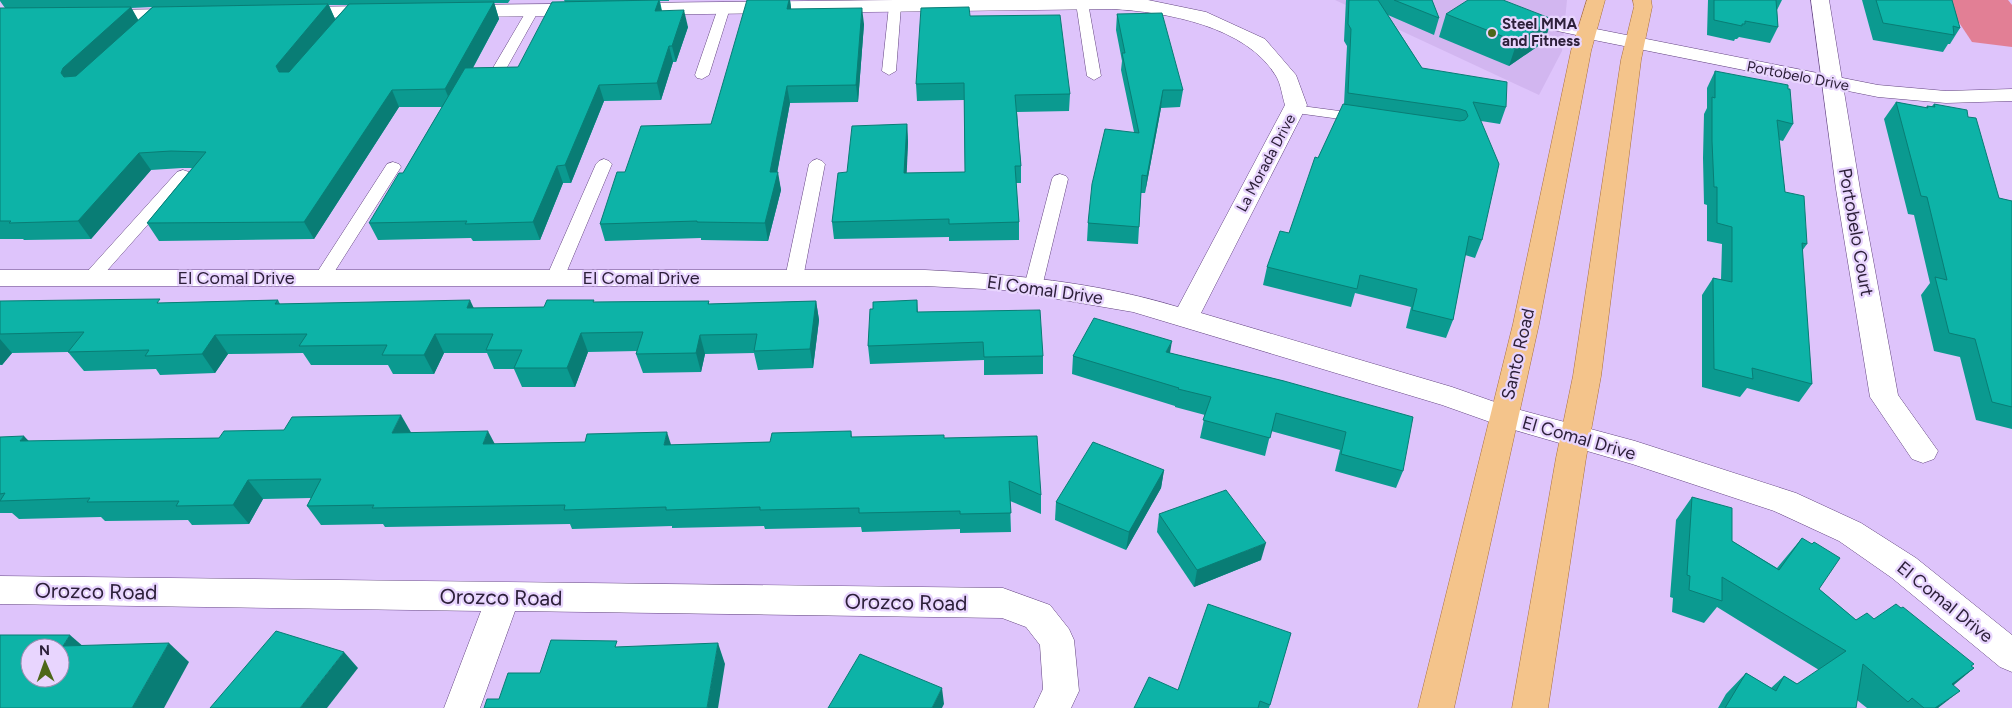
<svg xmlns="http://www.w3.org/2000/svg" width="2012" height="708" font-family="Figtree,sans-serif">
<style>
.built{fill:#d2b6f0}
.green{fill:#e27f95}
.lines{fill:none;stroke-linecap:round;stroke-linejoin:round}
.service-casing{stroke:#644681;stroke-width:1}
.minor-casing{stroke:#644681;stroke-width:1}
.tertiary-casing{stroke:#644681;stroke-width:1}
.primary-casing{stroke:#aa713d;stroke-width:1}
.service{fill:#fff;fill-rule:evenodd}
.minor{fill:#fff;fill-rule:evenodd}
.tertiary{fill:#fff;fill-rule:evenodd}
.primary{fill:#f4c48b;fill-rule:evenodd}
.wall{fill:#0b9a90;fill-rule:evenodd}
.shaded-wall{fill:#097d75}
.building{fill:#0db3a7;stroke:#097d75;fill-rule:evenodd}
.poi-dot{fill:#4d6719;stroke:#e8d5fe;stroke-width:2}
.labels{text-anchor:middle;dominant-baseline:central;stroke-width:4.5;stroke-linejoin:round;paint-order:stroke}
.far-poi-label{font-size:15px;font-weight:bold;fill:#2d203a;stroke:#e8d5fe;text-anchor:start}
.far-street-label{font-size:15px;fill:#2d203a;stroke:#e8d5fe}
.street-label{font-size:18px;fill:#2d203a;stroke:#e8d5fe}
.near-street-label{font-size:21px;fill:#2d203a;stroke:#e8d5fe}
</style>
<rect width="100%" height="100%" fill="#dec4fb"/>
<!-- built -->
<polygon class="built" points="1335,0 1567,0 1562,51 1539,95"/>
<!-- green -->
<polygon class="green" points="1944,0 2008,0 2012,5 2012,47 1972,42"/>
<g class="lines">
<!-- service casing -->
<g class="service-casing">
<g id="service">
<polygon points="1079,0 1087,0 1088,3 1101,76 1094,80 1087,76 1076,3"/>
<polygon points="895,2 901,6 896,71 889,75 882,71 889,6"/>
<polygon points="724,4 730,8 709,75 702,79 697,78 695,75 718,8"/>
<polygon points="533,6 539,10 501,78 494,82 489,81 487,78 527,10"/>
<polygon points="1524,16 1586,29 1593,33 1586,37 1519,23 1517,20 1519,17"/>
<polygon points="1294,105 1362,114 1367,115 1369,118 1367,121 1362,122 1289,112 1287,109 1289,106"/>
<polygon points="604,159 609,161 612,164 564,278 561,282 555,284 549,282 546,278 596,164 599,161"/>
<polygon points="817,159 822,161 825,164 803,278 800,282 794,284 788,282 785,278 809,164 812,161"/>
<polygon points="393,162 399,164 401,167 328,282 322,284 316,282 313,278 316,274 387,164"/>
<polygon points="183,170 189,172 191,175 189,178 97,282 91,284 85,282 82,278 85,274 177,172"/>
<polygon points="1060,174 1066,176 1068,179 1042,287 1039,291 1033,293 1027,291 1024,287 1052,179 1054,176"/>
</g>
</g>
<!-- minor casing -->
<g class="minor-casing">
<g id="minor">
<path d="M895 0H1148L1206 12 1265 39 1296 75 1307 105 1201 313 1452 387 1509 407 1635 441 1796 493 1861 523 1916 558 2012 635V672L2000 667 1892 578 1839 541 1774 511 1632 464 1504 427 1442 405 1133 312 1004 290 925 286H0V270H925C1010 274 1096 282 1178 307L1285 105C1282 96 1281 84 1276 76 1246 26 1166 12 1112 9L459 17 452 15 450 11 452 7 459 5Z"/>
<polygon points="1811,0 1829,0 1860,189 1898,395 1938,451 1934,459 1923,463 1912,459 1870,397 1836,189"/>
<polygon points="378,6 385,8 388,12 385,16 294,19 287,17 284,13 287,9 294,7"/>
<polygon points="181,9 188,11 191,15 188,19 99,22 92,20 89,16 92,12 99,10"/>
<polygon points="0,576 1003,588 1050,605 1069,629 1074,640 1079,691 1071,708 1034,708 1043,689 1040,645 1026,627 1002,618 515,611 480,708 444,708 481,611 0,604"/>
</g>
</g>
<!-- tertiary casing -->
<g class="tertiary-casing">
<polygon id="tertiary" points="1586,27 1878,85 1946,91 2012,89 2012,101 1946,103 1878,97 1579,37 1576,33 1579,29"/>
</g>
<!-- primary casing -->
<g class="primary-casing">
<g id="primary">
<polygon points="1587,0 1605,0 1591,51 1539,324 1454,708 1418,708 1513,324 1571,51"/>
<polygon points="1633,0 1651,0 1652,7 1641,60 1601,376 1586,458 1548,708 1512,708 1556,458 1573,376 1621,60 1634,7"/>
</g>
</g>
<!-- service -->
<use href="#service" class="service"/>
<!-- minor -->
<use href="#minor" class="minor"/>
<!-- tertiary -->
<use href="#tertiary" class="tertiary"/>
<!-- primary -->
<use href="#primary" class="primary"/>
</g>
<!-- wall -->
<g class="wall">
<path d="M0 0H510L508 3H494L499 19 473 68 518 67 565 2 564 0H669V1H660L662 11 688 27 676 62H673L661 100 604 101 571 183H563L540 240 473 241 471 238 378 240 369 223 403 173 442 107H399L314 239 159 241 147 223 192 168H182L151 170 91 239 24 240 23 239H0V8H5L0 1ZM329 5H348L335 19ZM152 7 138 20 131 8Z"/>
<polygon points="790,0 791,9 864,24 858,102 790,103 777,172 781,190 768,241 701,240 701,238 605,241 600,224 625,172 711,124"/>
<polygon points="1346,0 1432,0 1439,18 1434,35 1388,15 1422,68 1506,107 1500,124 1481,121 1482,240 1475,258 1465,255 1453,320 1446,338 1406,328 1411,307 1355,293 1351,307 1263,285 1267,267 1289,233 1318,158 1344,104 1347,46 1344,41"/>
<polygon points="1708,0 1782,0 1777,10 1778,27 1770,43 1739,37 1737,39 1735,39 1734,41 1707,35"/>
<polygon points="1862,0 1952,0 1960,28 1950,44 1948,44 1943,52 1873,40"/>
<polygon points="1117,14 1183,90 1180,107 1161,108 1145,193 1141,193 1138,244 1087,241 1088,223 1134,132 1121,70 1122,61 1116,30"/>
<polygon points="1446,14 1552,19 1544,42 1509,66 1439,37"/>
<polygon points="970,16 1070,94 1069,111 1017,112 1021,166 1021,183 1016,183 1019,222 1019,240 949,241 949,237 834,239 832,222 847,172 907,124 908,142 906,173 965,172 964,100 917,101 916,84"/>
<polygon points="1715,71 1793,124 1783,141 1779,140 1785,192 1807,244 1802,251 1812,384 1799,402 1747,388 1740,397 1702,387 1702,295 1713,278 1721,280 1722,244 1707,241 1707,205 1704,204 1703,158 1704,114 1707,108 1707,88"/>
<polygon points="1896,102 1926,108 1927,106 1932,106 1934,104 1968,117 1999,198 2012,201 2012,429 1976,420 1960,357 1934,351 1921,295 1930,283 1914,215 1908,214 1884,119"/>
<polygon points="278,300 280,304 474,308 544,307 594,302 709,301 709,304 816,301 819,320 813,368 758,370 754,353 705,354 701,372 643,373 636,354 637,351 588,352 575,387 522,387 514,369 494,369 487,353 444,353 434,374 393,374 388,365 311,365 303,353 228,354 215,373 160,375 156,369 84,371 68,352 12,353 2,365 0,365 0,301 163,303"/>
<polygon points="917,300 918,312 1043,356 1043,374 984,375 984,360 870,364 868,346 873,309"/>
<polygon points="1170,353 1284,381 1403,471 1396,488 1335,471 1340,450 1271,431 1265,456 1200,438 1205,415 1175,407 1175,406 1072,374 1073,356"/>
<polygon points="851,431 852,437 944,438 1041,495 1041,514 1010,501 1011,532 960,533 960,529 862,532 861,527 765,529 764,526 672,528 672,526 572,529 570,524 385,527 383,524 321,525 307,506 311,498 263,499 249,524 192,525 188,520 105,521 101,517 19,519 12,513 0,513 0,437 28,441 219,438 411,433 495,444 671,445 770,442"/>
<polygon points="1164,470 1161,488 1126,550 1055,520 1056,502"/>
<polygon points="1692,497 1732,541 1777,568 1802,538 1819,589 1856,620 1874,619 1974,668 1953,685 1938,708 1867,708 1857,700 1856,708 1718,708 1726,694 1746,673 1771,688 1784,676 1797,684 1819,670 1717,607 1704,623 1672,612 1673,598 1670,597 1676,520"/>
<polygon points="1159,514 1261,560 1194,587 1157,532"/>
<polygon points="1291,633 1269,708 1134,708 1178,690"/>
</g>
<!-- shaded-wall -->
<g class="shaded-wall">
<polygon points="659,0 663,17 655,11"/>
<polygon points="789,0 790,0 792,15 787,9"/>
<polygon points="494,2 499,19 452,106 445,89"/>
<polygon points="328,4 336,21 284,83 276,66"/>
<polygon points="131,7 140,23 72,90 61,73 63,68"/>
<polygon points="862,8 864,24 858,102 856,85"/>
<polygon points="684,10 688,27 676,62 672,46"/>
<polygon points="1552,19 1544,42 1509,66 1517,42"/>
<polygon points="669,46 673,62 661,100 657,83"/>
<polygon points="599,85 604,101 571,183 565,165"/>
<polygon points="787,86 790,103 774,190 770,172"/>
<polygon points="392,90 399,107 314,239 304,222"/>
<polygon points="1163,90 1161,108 1145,193 1147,176"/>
<polygon points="907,124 908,142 906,191 904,173"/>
<polygon points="139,153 151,170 91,239 78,221"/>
<polygon points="557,166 563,183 540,240 533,222"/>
<polygon points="778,172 781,190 768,241 765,223"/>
<polygon points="470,300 479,319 467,308"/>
<polygon points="816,301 819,320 813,368 810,349"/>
<polygon points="581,333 588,352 575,387 567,368"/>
<polygon points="435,334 444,353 434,374 424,355"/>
<polygon points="215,335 228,354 215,373 202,354"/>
<polygon points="700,335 705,354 701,372 696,353"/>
<polygon points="0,339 12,353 2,365 0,364"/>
<polygon points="1172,341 1169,359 1166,352"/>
<polygon points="401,415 412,434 392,433"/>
<polygon points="488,431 498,450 483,444"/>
<polygon points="667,432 673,451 664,445"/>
<polygon points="24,436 42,455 20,441"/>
<polygon points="1164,470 1161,488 1126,550 1129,532"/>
<polygon points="248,480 263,499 249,524 233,505"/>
<polygon points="1266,543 1261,560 1194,587 1197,570"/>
<polygon points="70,635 92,654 63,646"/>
<polygon points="169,643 189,662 164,708 132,708"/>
<polygon points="718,643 725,664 718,708 707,708"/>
<polygon points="344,652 358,668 327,708 300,708"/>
<polygon points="1974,668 1948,690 1952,684"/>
<polygon points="942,688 944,704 942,708 932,708"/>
<polygon points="1960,691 1938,708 1935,708"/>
</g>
<!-- building -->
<g class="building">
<polygon points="659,0 655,11 684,10 672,46 669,46 657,83 599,85 565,165 557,166 533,222 465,224 467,221 369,223 399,173 403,173 465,68 518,67 552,2"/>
<polygon points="747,0 789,0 787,9 862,8 856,85 787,86 770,172 778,172 765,223 697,222 697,221 600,224 617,172 625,172 641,126 711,124"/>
<polygon points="1349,0 1378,0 1422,68 1507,82 1506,107 1473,102 1499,164 1482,240 1469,236 1453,320 1412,310 1417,289 1360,275 1357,289 1267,267 1280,231 1289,233 1315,157 1318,158 1343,104 1460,121 1465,120 1468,116 1466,111 1460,109 1348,93 1351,29 1348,24"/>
<polygon points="1394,0 1432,0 1439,18"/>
<polygon points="1468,0 1503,0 1552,19 1517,42 1446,14"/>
<polygon points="1714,0 1776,0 1778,27 1745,21 1745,24 1742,24 1742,26 1714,20"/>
<polygon points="1876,0 1952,0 1960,28 1953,26 1954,35 1883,23"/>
<polygon points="494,2 445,89 392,90 304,222 147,223 206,152 171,151 139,153 78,221 9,223 11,221 0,221 0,8 131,7 63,68 61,73 64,77 76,76 153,7 328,4 276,66 279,72 289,72 349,4"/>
<polygon points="969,7 970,16 1060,15 1070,94 1015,95 1021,166 1015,166 1019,222 949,224 949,219 832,222 838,173 847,172 852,126 907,124 904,173 965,172 964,83 916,84 921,8"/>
<polygon points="1162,13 1183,90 1163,90 1147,176 1142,175 1139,227 1088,223 1092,184 1105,129 1139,133 1122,53 1125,53 1117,14"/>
<polygon points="1715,71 1788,85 1788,89 1790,89 1793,124 1777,120 1785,192 1804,196 1807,244 1802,243 1812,384 1752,368 1753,379 1714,369 1713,278 1732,282 1732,227 1717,223 1717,187 1714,187 1712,141 1712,97 1715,98"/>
<polygon points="1896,102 1928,108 1927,106 1935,107 1934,104 1967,110 1968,117 1976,118 1999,198 2012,201 2012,407 1992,402 1975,339 1949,333 1935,277 1947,280 1927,197 1921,196"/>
<polygon points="160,299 157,303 278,300 275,304 470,300 467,308 544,307 547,300 594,300 593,302 709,301 708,304 816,301 810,349 754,351 757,334 700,335 696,353 636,354 643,332 581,333 567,368 514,368 522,350 486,350 493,334 435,334 424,355 382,355 387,345 299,346 307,334 215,335 202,354 145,356 149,350 68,352 84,332 0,334 0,301"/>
<polygon points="917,300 917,312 1040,310 1043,356 984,357 983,342 868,346 870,309 873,309 873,302"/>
<polygon points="1094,318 1172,341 1166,352 1284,381 1413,417 1403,471 1341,454 1346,432 1276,413 1270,438 1203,420 1211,397 1178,389 1179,388 1073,356"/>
<polygon points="401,415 392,433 488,431 483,444 585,442 587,434 667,432 664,445 770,442 772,433 851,431 851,437 944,435 944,438 1037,436 1041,495 1009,481 1011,513 960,514 960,511 859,513 859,508 760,510 760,507 666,510 666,507 564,510 565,505 372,508 374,505 307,506 321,479 248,480 233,505 176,506 179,501 87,502 90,498 0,501 5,493 0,494 0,437 24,436 20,441 219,438 224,431 284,430 292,417"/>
<polygon points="1093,442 1164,470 1129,532 1056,502"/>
<polygon points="1226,490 1266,543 1197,570 1159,514"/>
<polygon points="1692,497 1732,508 1732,541 1779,570 1802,538 1812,544 1814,542 1840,558 1819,589 1856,620 1867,613 1874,619 1896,604 1901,608 1903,607 1974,664 1971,666 1974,668 1952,684 1960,691 1935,708 1924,708 1912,698 1908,702 1863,664 1856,708 1725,708 1746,673 1776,691 1784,676 1797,684 1846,651 1722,577 1722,601 1689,590 1690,576 1687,575"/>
<polygon points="1208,604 1291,633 1270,705 1260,701 1258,708 1134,708 1149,677 1178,690"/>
<polygon points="276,631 344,652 300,708 210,708"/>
<path d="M0 635H70L63 646 169 643 132 708H0ZM30 648H60V678H30Z"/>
<polygon points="551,640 617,641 615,647 718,643 707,708 484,708 487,699 499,699 508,673 540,673"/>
<polygon points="860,654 942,688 932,708 828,708"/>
</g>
<!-- markers -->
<circle class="poi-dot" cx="1492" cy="33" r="5"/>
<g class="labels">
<!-- far-poi labels -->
<g class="far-poi-label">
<text x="1502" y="24">Steel MMA<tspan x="1502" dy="17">and Fitness</tspan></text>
</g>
<!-- far-street labels -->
<g class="far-street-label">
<text transform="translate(1798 76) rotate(11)">Portobelo Drive</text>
<text transform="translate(1266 163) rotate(-62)">La Morada Drive</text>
</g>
<!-- street labels -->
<g class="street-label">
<text transform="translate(1856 232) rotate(80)">Portobelo Court</text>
<text x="236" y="278">El Comal Drive</text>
<text x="641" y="278">El Comal Drive</text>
<text transform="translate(1045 290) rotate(8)">El Comal Drive</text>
<text transform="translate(1518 354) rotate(-77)">Santo Road</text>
<text transform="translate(1579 438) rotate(16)">El Comal Drive</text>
<text transform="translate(1945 602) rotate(39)">El Comal Drive</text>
</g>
<!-- near-street labels -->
<g class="near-street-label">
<text transform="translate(96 591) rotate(1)">Orozco Road</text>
<text transform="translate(501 597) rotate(1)">Orozco Road</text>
<text transform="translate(906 602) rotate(1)">Orozco Road</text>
</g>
</g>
<!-- north arrow -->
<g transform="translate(45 663) rotate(358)"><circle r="24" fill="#e8d5fe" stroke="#9d8db0"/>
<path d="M0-4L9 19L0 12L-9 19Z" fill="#4d6719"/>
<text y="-8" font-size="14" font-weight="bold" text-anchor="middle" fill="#2d203a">N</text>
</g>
</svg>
